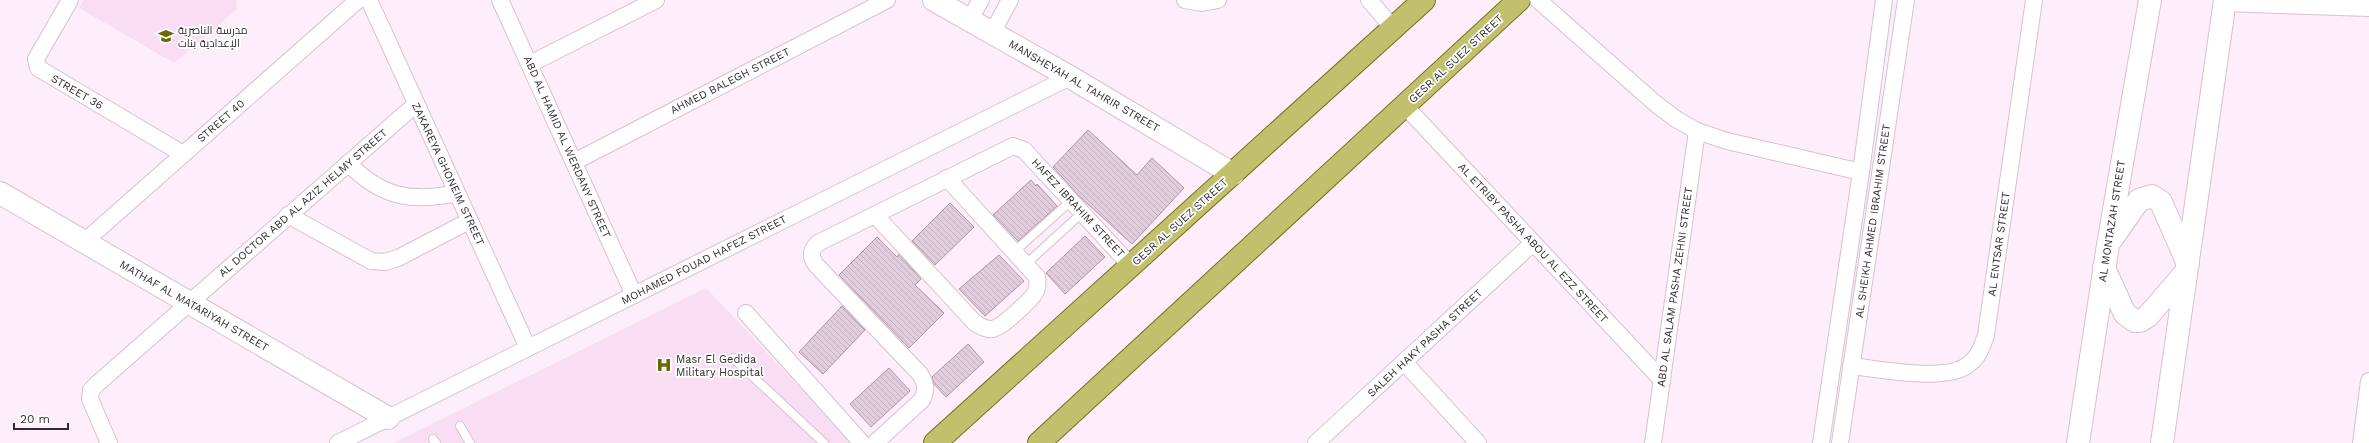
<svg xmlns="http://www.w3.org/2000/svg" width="2369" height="443" font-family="'Work Sans',Cairo,sans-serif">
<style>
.built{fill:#f9ddf2}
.building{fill:url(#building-back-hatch);stroke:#ab97a6}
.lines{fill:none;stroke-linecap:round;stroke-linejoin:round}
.lane-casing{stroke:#d6c1d0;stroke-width:10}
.street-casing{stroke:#d6c1d0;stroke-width:18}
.secondary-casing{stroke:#d6c1d0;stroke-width:24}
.primary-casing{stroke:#757218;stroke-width:24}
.lane{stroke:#fff;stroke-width:8}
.street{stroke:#fff;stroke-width:16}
.secondary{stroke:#fff;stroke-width:22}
.primary{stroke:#c1c16d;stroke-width:22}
.labels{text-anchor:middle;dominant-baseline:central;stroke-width:3.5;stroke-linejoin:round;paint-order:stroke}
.poi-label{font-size:11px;fill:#332b31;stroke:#fff;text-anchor:start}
.street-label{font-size:11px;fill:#332b31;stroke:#fff}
</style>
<defs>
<pattern id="building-back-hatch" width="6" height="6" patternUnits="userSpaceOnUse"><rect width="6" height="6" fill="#e2cddd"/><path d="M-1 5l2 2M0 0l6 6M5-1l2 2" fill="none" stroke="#c2b0be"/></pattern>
</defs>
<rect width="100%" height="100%" fill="#feedfa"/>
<!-- built -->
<g class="built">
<polygon points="84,0 236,0 237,9 174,63 79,8"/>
<polygon points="706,288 852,443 394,443"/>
</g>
<!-- building -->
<g class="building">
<polygon points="1088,130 1137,175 1152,158 1184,188 1132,244 1080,197 1053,167"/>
<polygon points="1031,180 1036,186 1037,184 1057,206 1018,241 993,215"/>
<polygon points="950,203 974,227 935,265 912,241"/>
<polygon points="1085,236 1105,257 1065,294 1046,273"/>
<polygon points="877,237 897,257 899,254 921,279 915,285 944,313 909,348 839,275"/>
<polygon points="999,255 1024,281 985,316 959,289"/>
<polygon points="842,306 865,330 823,374 799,352"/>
<polygon points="968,344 984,362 946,397 934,384 932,377"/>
<polygon points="889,368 910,391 871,427 850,404"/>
</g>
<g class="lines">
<!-- lane casing -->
<g class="lane-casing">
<g id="lane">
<polyline points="1015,251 1071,201"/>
<polyline points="1026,264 1082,213"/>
<polyline points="733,358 824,443"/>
<polyline points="460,426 470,443"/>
<polyline points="433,439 436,443"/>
</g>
</g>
<!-- street casing -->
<g class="street-casing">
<g id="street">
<polyline points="70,0 36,59 38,68 183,154"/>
<polyline points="369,0 528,348"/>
<polyline points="500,0 634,295"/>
<polyline points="1185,0 1202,3 1218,0"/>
<polyline points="1369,0 1393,28"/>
<polyline points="1538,0 1656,104 1676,119 1697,131 1727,141 1861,172"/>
<polyline points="2224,3 2369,8"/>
<polyline points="969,20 981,0"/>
<polyline points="992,33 1010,0"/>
<polyline points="530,64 656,0"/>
<polyline points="1405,106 1662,380"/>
<polyline points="574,162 887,0"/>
<path d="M348 163C381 197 411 203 457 193"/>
<polyline points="288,215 371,261 385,262 398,258 469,221"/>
<path d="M875 215 975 323C981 326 986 330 993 329 1002 327 1030 301 1035 293 1038 288 1038 283 1037 277L947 178"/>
<polyline points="84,242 358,0"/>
<polyline points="746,313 862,443"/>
<polyline points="1404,362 1478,443"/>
<path d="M1851 366C1880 369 1947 383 1969 364 1979 357 1982 346 1986 335L2034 0"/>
<polyline points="109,443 90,399 91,390 97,384 416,104"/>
<polyline points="338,443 1070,77"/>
<path d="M875 443 922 400C927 389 926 384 920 374L816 265C810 256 810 251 818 243L1013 146 1024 150 1132 267"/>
<polyline points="1316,443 1533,243"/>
<polyline points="1653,443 1697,131"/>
<polyline points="1821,443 1861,172 1884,0"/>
<polyline points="1840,443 1906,0"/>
<polyline points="2361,443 2369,381"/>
</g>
</g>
<!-- secondary casing -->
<g class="secondary-casing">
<g id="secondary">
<polyline points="934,0 1070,77 1233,174"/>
<polyline points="0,193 388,418"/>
<polyline points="2111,240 2139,200 2152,196 2161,202 2188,264"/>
<polyline points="2104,268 2125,314 2135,321 2140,321 2148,316 2186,272"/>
<polyline points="2078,443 2108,245 2150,0"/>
<polyline points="2162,443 2225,0"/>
</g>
</g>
<!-- primary casing -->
<g class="primary-casing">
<g id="primary">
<polyline points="935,443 1424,0"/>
<polyline points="1039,443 1519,0"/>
</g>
</g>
<!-- lane -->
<use href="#lane" class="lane"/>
<!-- street -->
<use href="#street" class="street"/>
<!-- secondary -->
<use href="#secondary" class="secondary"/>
<!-- primary -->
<use href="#primary" class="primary"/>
</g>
<!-- icons -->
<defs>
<g id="school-bare" transform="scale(1.2)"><path d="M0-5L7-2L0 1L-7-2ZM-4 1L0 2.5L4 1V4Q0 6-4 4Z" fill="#696905" stroke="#fff" stroke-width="2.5" paint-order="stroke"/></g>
<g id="hospital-bare" transform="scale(1.2)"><path d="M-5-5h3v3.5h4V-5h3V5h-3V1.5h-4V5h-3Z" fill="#696905" stroke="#fff" stroke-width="2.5" paint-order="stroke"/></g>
</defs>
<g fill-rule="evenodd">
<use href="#school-bare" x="166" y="36"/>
<use href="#hospital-bare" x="664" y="365"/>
</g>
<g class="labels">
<!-- poi labels -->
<g class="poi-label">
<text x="178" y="30">مدرسة الناصرية<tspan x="178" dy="13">الإعدادية بنات</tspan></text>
<text x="676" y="359">Masr El Gedida<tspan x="676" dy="13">Military Hospital</tspan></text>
</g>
<!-- street labels -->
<g class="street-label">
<text transform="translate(1456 59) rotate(-43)">GESR AL SUEZ STREET</text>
<text transform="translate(730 81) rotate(-27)">AHMED BALEGH STREET</text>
<text transform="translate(1084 86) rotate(30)">MANSHEYAH AL TAHRIR STREET</text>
<text transform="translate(77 92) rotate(30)">STREET 36</text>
<text transform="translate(221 121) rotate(-41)">STREET 40</text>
<text transform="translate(567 147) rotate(66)">ABD AL HAMID AL WERDANY STREET</text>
<text transform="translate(448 174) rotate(65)">ZAKAREYA GHONEIM STREET</text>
<text transform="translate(303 203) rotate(-41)">AL DOCTOR ABD AL AZIZ HELMY STREET</text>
<text transform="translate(1078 208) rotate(47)">HAFEZ IBRAHIM STREET</text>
<text transform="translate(1873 221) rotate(-82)">AL SHEIKH AHMED IBRAHIM STREET</text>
<text transform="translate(2112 221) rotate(-81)">AL MONTAZAH STREET</text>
<text transform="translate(1180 222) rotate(-42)">GESR AL SUEZ STREET</text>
<text transform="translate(1533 243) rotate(47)">AL ETRIBY PASHA ABOU AL EZZ STREET</text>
<text transform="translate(1999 244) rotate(-82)">AL ENTSAR STREET</text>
<text transform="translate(704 260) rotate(-27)">MOHAMED FOUAD HAFEZ STREET</text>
<text transform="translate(1675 287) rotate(-82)">ABD AL SALAM PASHA ZEHNI STREET</text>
<text transform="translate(194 306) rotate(30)">MATHAF AL MATARIYAH STREET</text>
<text transform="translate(1425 343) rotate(-43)">SALEH HAKY PASHA STREET</text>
</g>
</g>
<!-- scale -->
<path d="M14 423v6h54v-6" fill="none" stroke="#332b31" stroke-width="2"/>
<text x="20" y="423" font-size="12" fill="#332b31" stroke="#ffffff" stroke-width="3" paint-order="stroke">20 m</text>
</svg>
